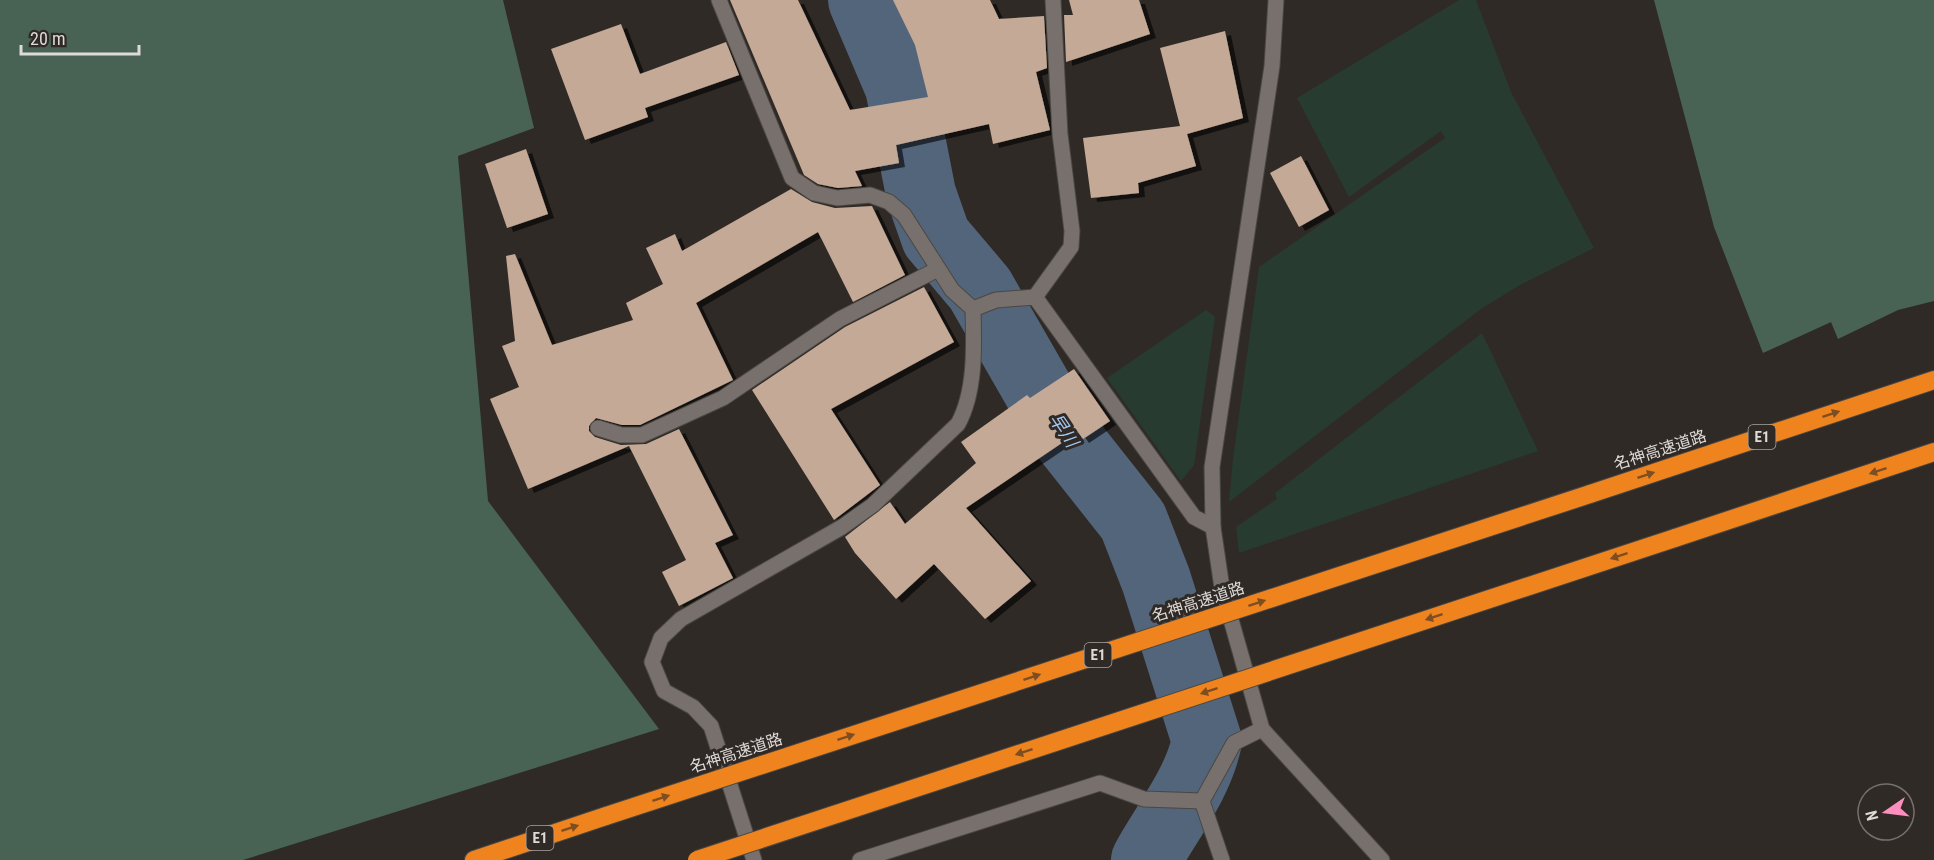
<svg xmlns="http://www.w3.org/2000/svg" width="1934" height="860" font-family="'Roboto Condensed','Noto Sans JP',sans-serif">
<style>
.green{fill:#273b30}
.forest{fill:#486354}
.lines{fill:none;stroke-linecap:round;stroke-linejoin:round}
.river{stroke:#53657b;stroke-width:70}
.building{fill:#c3a996;filter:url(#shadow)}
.minor-casing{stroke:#4b4743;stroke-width:17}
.motorway-casing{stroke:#4b4743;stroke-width:20}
.minor{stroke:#77706c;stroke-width:15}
.motorway{stroke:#ef831d;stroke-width:18}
.motorway-bridge-casing{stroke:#4b4743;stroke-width:20;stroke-linecap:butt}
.motorway-bridge{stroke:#ef831d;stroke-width:18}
.oneway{fill:#7c4e22}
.labels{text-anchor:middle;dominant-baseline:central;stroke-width:6;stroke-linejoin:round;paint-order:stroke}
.shield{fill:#302a26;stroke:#aaa5a2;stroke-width:1.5}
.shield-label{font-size:15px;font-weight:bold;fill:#dedad7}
.street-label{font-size:16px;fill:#dedad7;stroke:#302a26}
.water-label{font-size:18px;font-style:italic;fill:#a5c9f3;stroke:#302a26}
</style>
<defs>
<filter id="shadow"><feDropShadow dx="6" dy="4" stdDeviation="0" flood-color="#0009"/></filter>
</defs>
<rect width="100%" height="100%" fill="#302a26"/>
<!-- green -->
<g class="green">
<polygon points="1459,0 1476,0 1511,92 1594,248 1520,285 1481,309 1229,502 1233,459 1259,267 1445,138 1441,131 1349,197 1297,98"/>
<polygon points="1206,310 1215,317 1194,465 1181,481 1107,378"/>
<polygon points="1482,333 1538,451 1239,553 1236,527 1277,499 1275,493"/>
</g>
<!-- forest -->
<g class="forest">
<polygon points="0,0 503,0 534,128 458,156 488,501 659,729 243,860 0,860"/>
<polygon points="1654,0 1934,0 1934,301 1898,310 1838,339 1831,322 1763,353 1714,227"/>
</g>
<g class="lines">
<!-- river -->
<path class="river" d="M863 0 900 87 921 194 936 237 980 289 1061 430 1133 521 1156 580 1207 741C1197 786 1168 820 1146 860"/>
</g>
<!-- building -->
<g class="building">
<polygon points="730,0 798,0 850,110 928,97 915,45 893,0 990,0 999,19 1044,16 1047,68 1036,72 1050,130 993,144 989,124 896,145 899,163 855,171 862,186 838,188 818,184 804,175"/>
<polygon points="1069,0 1139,0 1150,34 1066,62 1064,15 1073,15"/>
<polygon points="621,24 640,74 726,42 739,75 645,108 648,117 585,140 551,49"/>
<polygon points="1225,31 1243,118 1187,134 1196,166 1138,183 1139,193 1091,198 1083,138 1180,126 1160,48"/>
<polygon points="526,149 548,214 507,228 485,164"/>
<polygon points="1301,156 1329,210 1299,227 1270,173"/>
<polygon points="791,189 812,202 835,208 872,206 905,275 853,302 818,232 696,303 733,380 640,425 622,425 596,418 589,426 589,431 595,437 621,445 646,444 679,429 733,535 715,543 733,578 679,606 662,572 686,560 629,446 528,489 490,399 519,387 502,346 515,341 506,256 515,254 552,345 633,320 626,303 663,284 646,248 675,234 682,251"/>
<polygon points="924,287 954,342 831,409 880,485 834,520 752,390 845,327"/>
<polygon points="1074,369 1110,421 1083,439 1078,432 966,508 1031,581 985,619 934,564 896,599 855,553 845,537 890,502 905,524 976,463 961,442 1027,395 1030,398"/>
</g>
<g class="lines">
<!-- minor casing -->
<g class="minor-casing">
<g id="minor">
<polyline points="719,0 792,178 814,193 837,198 870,195 889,202 904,215 952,290 973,309 996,300 1035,297 1194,517 1213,527"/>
<polyline points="1276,0 1272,66 1212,467 1213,527 1222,588 1262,729 1382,860"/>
<polyline points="1035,297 1071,247 1072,231 1060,134 1053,0"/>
<polyline points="598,428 621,435 642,435 723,398 840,319 938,269"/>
<path d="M754 860 711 726 693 707 664 691 652 662 661 638 681 619 842 527 873 505 958 424C976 391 974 345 973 309"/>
<polyline points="860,860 1100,783 1144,799 1202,801"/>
<polyline points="1222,860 1202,801 1234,743 1262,729"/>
</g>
</g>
<!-- motorway casing -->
<g class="motorway-casing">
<g id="motorway">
<polyline points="1590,494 1934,380"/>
<polyline points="1675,538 1934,452"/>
<polyline points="474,860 606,816"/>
</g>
</g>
<!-- minor -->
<use href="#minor" class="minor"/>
<!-- motorway -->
<use href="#motorway" class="motorway"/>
<!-- motorway-bridge casing -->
<g class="motorway-bridge-casing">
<g id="motorway-bridge">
<polyline points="606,816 1590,494"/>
<polyline points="697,860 1675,538"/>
</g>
</g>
<!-- motorway-bridge -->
<use href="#motorway-bridge" class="motorway-bridge"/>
</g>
<!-- one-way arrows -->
<defs><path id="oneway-solid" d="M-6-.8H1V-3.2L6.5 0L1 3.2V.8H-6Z" transform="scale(1.5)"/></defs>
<g class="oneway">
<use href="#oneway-solid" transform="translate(1831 414) rotate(-18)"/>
<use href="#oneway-solid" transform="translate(1878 471) rotate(162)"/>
<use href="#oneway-solid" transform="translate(1646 475) rotate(-18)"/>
<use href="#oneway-solid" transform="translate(1619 556) rotate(162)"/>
<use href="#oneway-solid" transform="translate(1257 603) rotate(-18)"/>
<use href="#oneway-solid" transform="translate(1434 617) rotate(162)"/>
<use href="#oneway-solid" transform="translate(1032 677) rotate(-18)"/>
<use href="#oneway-solid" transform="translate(1209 691) rotate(162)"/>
<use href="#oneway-solid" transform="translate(846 737) rotate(-18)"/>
<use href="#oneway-solid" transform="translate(1024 752) rotate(162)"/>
<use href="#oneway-solid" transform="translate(661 798) rotate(-18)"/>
<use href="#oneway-solid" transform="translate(570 828) rotate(-18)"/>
</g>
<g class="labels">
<!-- shield labels -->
<g class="shield">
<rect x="1748.5" y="425" width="27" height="24" rx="4.5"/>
<rect x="1084.5" y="643" width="27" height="24" rx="4.5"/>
<rect x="526.5" y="826" width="27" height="24" rx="4.5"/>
</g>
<g class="shield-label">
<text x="1762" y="437">E1</text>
<text x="1098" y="655">E1</text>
<text x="540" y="838">E1</text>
</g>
<!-- street labels -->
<g class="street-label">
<text transform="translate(1660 450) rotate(-18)">名神高速道路</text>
<text transform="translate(1198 602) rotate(-18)">名神高速道路</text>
<text transform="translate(736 753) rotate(-18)">名神高速道路</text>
</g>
<!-- water labels -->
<g class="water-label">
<text transform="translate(1064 430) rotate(56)">早川</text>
</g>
</g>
<!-- north arrow -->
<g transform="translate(1886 812) rotate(256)"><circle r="28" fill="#302a26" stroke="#76706d" stroke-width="1.5"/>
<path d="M0-4.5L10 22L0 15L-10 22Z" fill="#fd8ebe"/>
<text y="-9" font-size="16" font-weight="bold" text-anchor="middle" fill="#dedad7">N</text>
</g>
<!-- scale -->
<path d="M21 45v9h118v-9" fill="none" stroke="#dedad7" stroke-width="3"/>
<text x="30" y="45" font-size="18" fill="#dedad7" stroke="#302a26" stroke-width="4.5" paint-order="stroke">20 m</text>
</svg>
